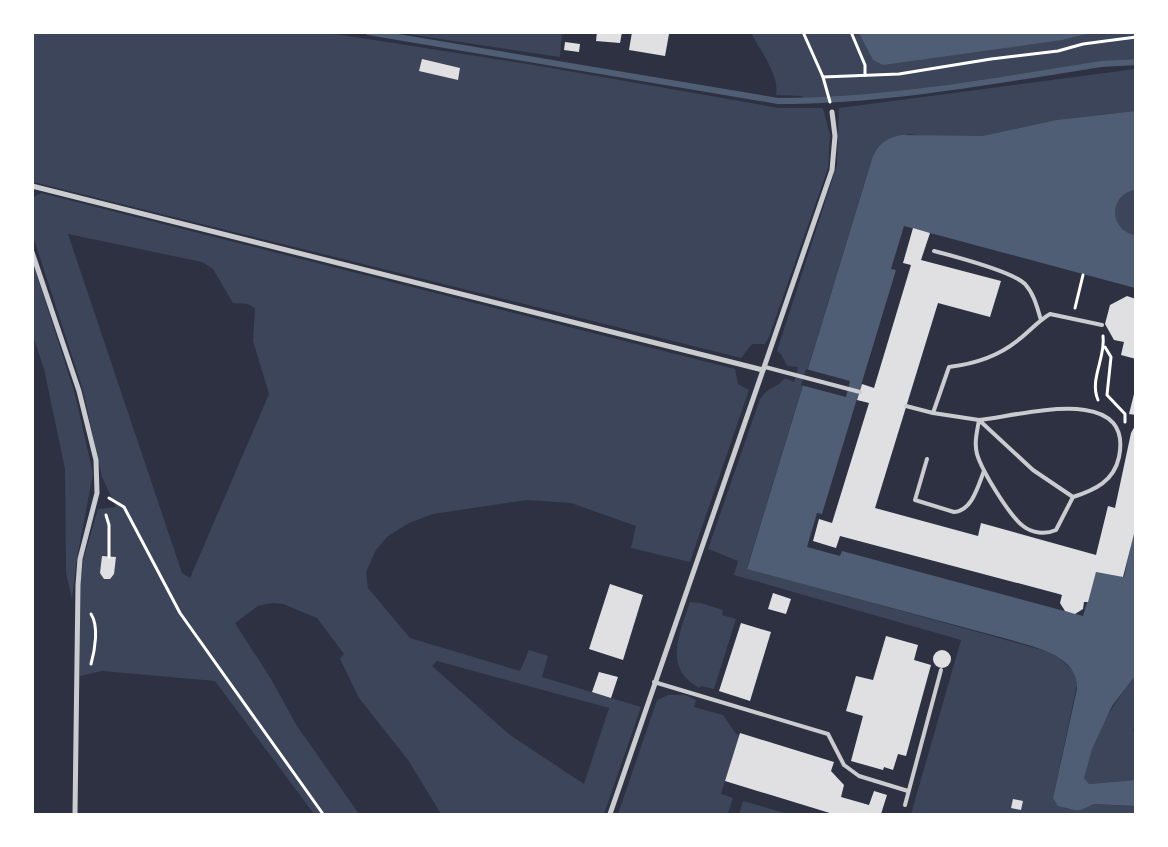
<svg xmlns="http://www.w3.org/2000/svg" width="1168" height="847" font-family="Helvetica,sans-serif">
<style>
.green{fill:#3c4559;fill-rule:evenodd}
.water{fill:#4f5d75}
.pier{fill:#2d3142}
.lines{fill:none;stroke-linecap:round;stroke-linejoin:round}
.stream{stroke:#4f5d75;stroke-width:6}
.building{fill:#e0e0e3}
.path{stroke:#fff;stroke-width:3}
.service{stroke:#caccd0;stroke-width:4}
.minor{stroke:#caccd0;stroke-width:5}
</style>
<rect width="100%" height="100%" fill="#2d3142"/>
<!-- green -->
<g class="green">
<polygon points="32,33 329,33 528,64 779,108 823,108 830,135 828,168 769,337 765,344 752,344 741,358 33,182"/>
<polygon points="401,33 562,32 562,33 560,57"/>
<path d="M751 33H1135V59L1099 62 880 95 805 99 801 96 776 95C780 76 760 50 751 33Z"/>
<path d="M1135 69V111L1056 120 982 136 935 137 908 134 872 159 747 568 1046 651 1060 658 1074 672 1077 685 1053 798 1065 808 1074 810 1094 804 1135 806V814H911L961 640 734 575 738 561 708 549 760 399C770 385 776 389 785 378L794 382 798 367 787 366 781 354 777 351 837 165 839 108Z"/>
<path d="M1135 190V235C1109 230 1107 195 1135 190Z"/>
<path d="M41 193 735 369 738 384 749 390 690 562 631 548 636 526 571 503 526 500 433 514 409 523 388 536 376 550 366 572 368 588 410 638 520 671 529 650 548 656 542 677 641 707 604 814H441L408 760 359 698 340 659 344 654 317 618 283 604 272 603 258 606 235 623 271 679 297 726 359 814H314L215 681 102 671 80 676V586L83 560 98 509 116 507 102 477 83 390 33 236 32 198ZM68 234 202 262 213 269 233 303 248 304 255 308 253 341 269 394 190 578 182 573ZM437 661 609 708 584 784 510 735 432 666Z"/>
<polygon points="33,263 75,394 93,474 77,558 72,599 66,573 65,469 44,369 33,336"/>
<path d="M690 602 701 603 723 610 722 615 736 619 714 689 700 686V688C662 669 680 632 690 602Z"/>
<path d="M1135 676 1136 722 1133 731H1135V780L1089 784 1084 778C1090 739 1112 706 1135 676Z"/>
<polygon points="668,695 685,695 696,700 694,707 723,715 736,734 739,735 721,794 733,798 728,813 731,814 618,814 657,700"/>
<polygon points="743,801 788,814 739,814"/>
</g>
<!-- water -->
<g class="water">
<polygon points="859,33 1091,33 1062,40 883,65 873,60"/>
<path d="M1135 111V190C1108 195 1109 230 1135 235V288L904 226 891 269 896 270 822 514 817 513 807 547 840 556 842 551 1083 616 1096 572 1124 577 1135 526V676L1112 706 1092 749 1084 778 1089 784 1135 780V806L1094 804 1081 810H1074L1058 806 1053 798 1077 689C1078 655 1036 648 1011 640L747 569 872 159C878 144 886 138 902 135L982 136 1056 120Z"/>
</g>
<!-- pier -->
<polygon class="pier" points="806,369 850,381 846,397 801,385"/>
<g class="lines">
<!-- stream -->
<path class="stream" d="M368 32 778 101C887 101 993 81 1101 64L1136 62"/>
</g>
<!-- building -->
<g class="building">
<polygon points="597,32 622,32 620,43 596,41"/>
<polygon points="632,32 669,34 665,56 629,50"/>
<polygon points="565,42 580,44 579,52 564,50"/>
<polygon points="422,59 460,68 458,80 419,71"/>
<polygon points="913,228 930,233 921,260 1001,281 990,317 938,303 875,508 978,536 981,523 1096,555 1108,506 1115,508 1131,433 1136,424 1136,526 1123,577 1096,572 1088,602 1084,602 1083,609 1075,614 1065,611 1060,603 1062,595 1059,594 840,536 836,548 813,541 819,519 832,523 869,403 857,400 862,384 874,388 911,265 903,263"/>
<polygon points="1127,296 1136,299 1136,359 1121,355 1124,342 1114,340 1105,324 1110,305"/>
<polygon points="1135,390 1136,390 1136,415 1129,414"/>
<polygon points="102,556 116,557 114,574 110,579 104,579 100,573"/>
<polygon points="610,584 643,595 623,660 589,649"/>
<polygon points="773,593 791,599 786,614 768,609"/>
<polygon points="741,623 771,632 750,701 719,691"/>
<polygon points="886,636 918,645 914,660 931,665 906,756 898,754 893,770 884,767 883,770 851,761 863,716 846,711 856,676 873,680"/>
<circle cx="942" cy="659" r="9"/>
<polygon points="599,672 618,677 611,698 592,692"/>
<polygon points="740,733 834,762 831,771 844,785 841,797 869,805 874,791 887,795 881,814 833,814 725,781"/>
<polygon points="1013,799 1023,801 1021,810 1011,808"/>
</g>
<g class="lines">
<!-- path -->
<g class="path">
<polyline points="803,32 823,77 830,102"/>
<polyline points="851,32 865,65 865,75"/>
<polyline points="823,77 899,74 991,59 1058,51 1083,44 1136,37"/>
<polyline points="1075,308 1083,275"/>
<polyline points="1105,347 1111,357 1107,395 1125,414 1125,422"/>
<path d="M1098 400C1089 380 1106 357 1103 336"/>
<polyline points="109,498 124,507 180,613 323,814"/>
<polyline points="106,515 109,525 109,557"/>
<path d="M91 614C99 626 95 650 91 664"/>
</g>
<!-- service -->
<g class="service">
<path d="M934 251C953 256 1012 271 1025 284 1034 294 1037 307 1041 320"/>
<polyline points="765,367 860,392"/>
<path d="M906 406 933 413 979 420 1033 470 1073 497C1095 490 1114 481 1119 457 1134 382 1019 416 979 420 977 432 974 443 977 454 982 471 1009 515 1023 526 1032 533 1045 535 1056 530L1073 497"/>
<path d="M933 413 949 367C974 364 997 357 1017 341 1029 332 1038 321 1050 314L1102 325"/>
<path d="M927 459 915 500 954 512C972 511 978 486 984 471"/>
<polyline points="654,682 828,734 844,765 859,776 908,791"/>
<polyline points="905,805 941,670"/>
</g>
<!-- minor -->
<g class="minor">
<polyline points="32,186 763,370"/>
<polyline points="32,252 79,391 96,460 97,493 80,559 78,585 75,814"/>
<polyline points="610,814 832,170 835,136 832,112"/>
</g>
</g>
<!-- border -->
<rect width="1168" height="847" fill="none" stroke="#ffffff" stroke-width="68"/>
</svg>
